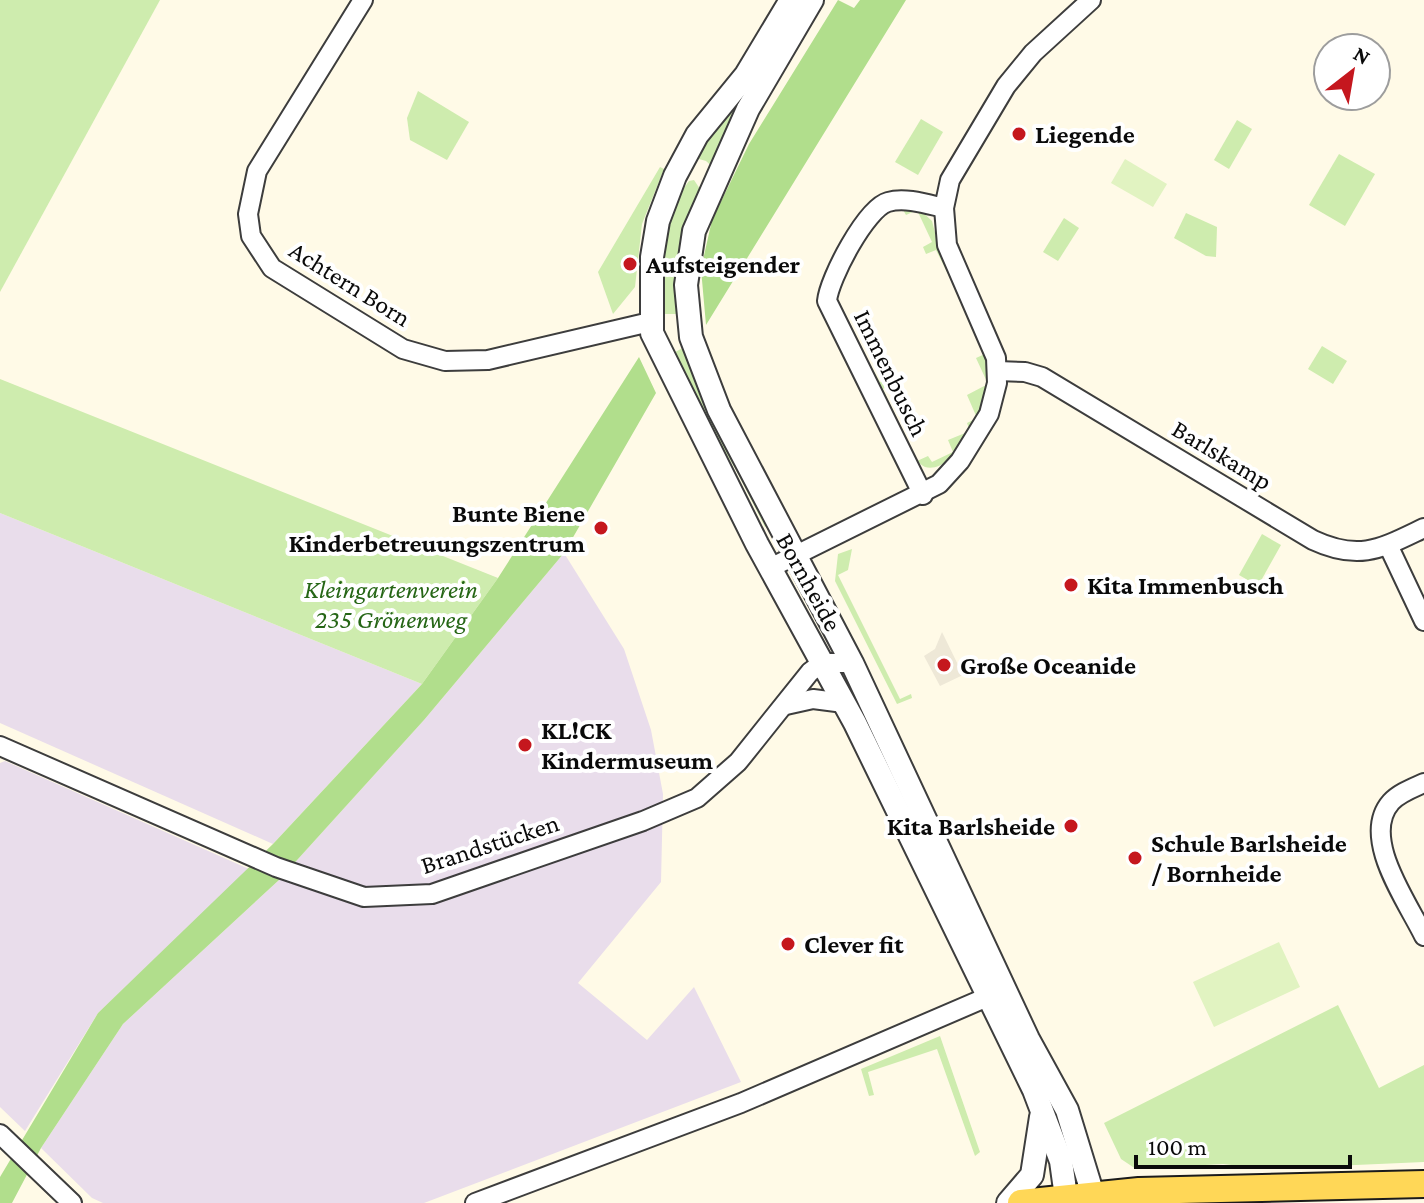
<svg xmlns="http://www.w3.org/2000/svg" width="1424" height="1203" font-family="'Crimson Pro',serif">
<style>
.industrial{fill:#e9ddeb}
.green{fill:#ceecae}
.forest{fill:#b1de8c}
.pitch{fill:#e1f3c1}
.plaza{fill:#eee8d7}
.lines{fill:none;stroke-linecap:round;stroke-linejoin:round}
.minor-casing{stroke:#3d3d3d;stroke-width:22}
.tertiary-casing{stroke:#3d3d3d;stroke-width:26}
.primary-casing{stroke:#1b1b1b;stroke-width:30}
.minor{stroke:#fff;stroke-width:18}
.tertiary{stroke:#fff;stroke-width:22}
.primary{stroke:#ffd757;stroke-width:26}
.poi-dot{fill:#c5171e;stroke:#fff;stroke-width:3}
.labels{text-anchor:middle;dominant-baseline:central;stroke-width:8;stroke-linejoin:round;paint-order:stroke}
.poi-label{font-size:26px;font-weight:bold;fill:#0a0a0a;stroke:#fff;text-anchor:start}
.street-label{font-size:26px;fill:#0a0a0a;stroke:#fff}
.park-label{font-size:26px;font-style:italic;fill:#266616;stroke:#fff}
</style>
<rect width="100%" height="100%" fill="#fffae7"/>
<!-- industrial -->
<g class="industrial">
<polygon points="0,513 422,684 273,844 0,723"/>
<polygon points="564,553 624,649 651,730 663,794 661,882 578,983 647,1040 694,987 741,1082 424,1203 103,1203 92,1198 41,1148 123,1024 279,880 424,720"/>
<polygon points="5,761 249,869 98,1013 25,1131 0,1107 0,763"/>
</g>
<!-- green -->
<g class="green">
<polygon points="0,0 160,0 0,292"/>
<polygon points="796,0 717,171 706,161 692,157"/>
<polygon points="418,91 469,122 447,160 410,140 407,118"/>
<polygon points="921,119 943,132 918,175 895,162"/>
<polygon points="1237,120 1252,129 1229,169 1214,160"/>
<polygon points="1339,154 1375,174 1345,226 1309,205"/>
<polygon points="660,167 664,169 642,224 635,287 613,314 598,272"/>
<path d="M694 180 700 189 679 250 684 264 682 314H655C660 267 659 219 689 181Z"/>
<path d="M902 208H918L932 221 940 252 983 339C989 358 991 376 987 396 983 417 952 475 925 467 918 464 913 455 908 448L863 352 880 382 891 378 893 384 883 389 917 461 928 456 932 462 953 452 948 440 970 431 967 423 977 418 967 395 988 384 976 358 987 353 936 250 926 254 923 247 932 242 917 210 906 215Z"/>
<polygon points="1186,213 1217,227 1216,257 1206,256 1174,238"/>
<polygon points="1064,218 1079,228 1058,261 1043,252"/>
<polygon points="688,345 770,524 765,527 737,472 668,356"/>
<polygon points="1322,346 1347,361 1333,384 1308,369"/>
<polygon points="0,379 498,578 422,684 0,513"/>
<polygon points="1262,534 1281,545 1258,586 1239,575"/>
<polygon points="852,549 848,570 838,575 900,699 911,694 912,698 897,704 835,581 838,554"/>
<polygon points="1338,1005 1379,1088 1424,1065 1424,1162 1266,1169 1223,1164 1136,1169 1121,1159 1104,1123"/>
<polygon points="940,1036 980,1152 975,1156 937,1049 868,1072 874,1095 869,1096 861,1069"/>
</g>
<!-- forest -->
<g class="forest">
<polygon points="838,0 854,8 860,0 906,0 706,325 701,269 712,220 749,144"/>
<polygon points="639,357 656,393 564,553 424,720 279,880 123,1024 41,1148 12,1203 0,1203 0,1177 98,1013 273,844 422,684 498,578"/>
</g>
<!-- pitch -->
<g class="pitch">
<polygon points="1125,159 1167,184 1153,207 1111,183"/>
<polygon points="1279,942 1300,987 1214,1027 1193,982"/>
</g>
<!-- plaza -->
<polygon class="plaza" points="942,632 963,675 940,686 924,656 935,649"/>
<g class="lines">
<!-- minor casing -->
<g class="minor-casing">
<g id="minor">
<polyline points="363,0 257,171 248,214 251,236 272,268 403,349 445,361 488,360 650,322"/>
<path d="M997 371 1025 372 1042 377 1313 540C1360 562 1382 548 1424 528"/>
<path d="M923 495 827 301C829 279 866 208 888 202 905 197 927 204 944 208"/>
<polyline points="1389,547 1424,621"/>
<polyline points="770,568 939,484 960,461 989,414 997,383 996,358 947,245 944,208 950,180 1006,86 1033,53 1091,0"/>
<polyline points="786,705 813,699 844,703"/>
<polyline points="0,746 276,867 364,897 432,894 643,821 697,798 738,762 810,672 822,663 852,663"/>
<path d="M1424 783C1413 788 1399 793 1391 802 1360 837 1407 901 1424 936"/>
<polyline points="0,1134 72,1203"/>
<polyline points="475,1203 741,1103 999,992"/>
</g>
</g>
<!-- tertiary casing -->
<g class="tertiary-casing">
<g id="tertiary">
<polyline points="791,0 746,75 697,135 675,176 658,221 652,257 652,333 757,544 855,723 1034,1090 1061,1161 1066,1197"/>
<polyline points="812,0 748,109 694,231 686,285 691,337 719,410 852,663 1028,1039 1067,1110 1093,1195"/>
<polyline points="1008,1203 1032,1175 1041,1117"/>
</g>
</g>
<!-- primary casing -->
<g class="primary-casing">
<polyline id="primary" points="1021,1203 1139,1191 1424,1184"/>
</g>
<!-- minor -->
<use href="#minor" class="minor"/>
<!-- tertiary -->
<use href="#tertiary" class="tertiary"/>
<!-- primary -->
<use href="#primary" class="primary"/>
</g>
<!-- markers -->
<g class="poi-dot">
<circle cx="1019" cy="134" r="8"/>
<circle cx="630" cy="264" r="8"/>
<circle cx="601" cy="528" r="8"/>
<circle cx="1071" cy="585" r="8"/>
<circle cx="944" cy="665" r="8"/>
<circle cx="525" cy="745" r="8"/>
<circle cx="1071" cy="826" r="8"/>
<circle cx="1135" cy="858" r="8"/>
<circle cx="788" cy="944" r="8"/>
</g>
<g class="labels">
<!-- poi labels -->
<g class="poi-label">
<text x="1035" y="134">Liegende</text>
<text x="646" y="264">Aufsteigender</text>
<text x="585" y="513" text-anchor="end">Bunte Biene<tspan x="585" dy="30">Kinderbetreuungszentrum</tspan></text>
<text x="1087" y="585">Kita Immenbusch</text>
<text x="960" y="665">Große Oceanide</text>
<text x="541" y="730">KL!CK<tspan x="541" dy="30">Kindermuseum</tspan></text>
<text x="1055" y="826" text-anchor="end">Kita Barlsheide</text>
<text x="1151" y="843">Schule Barlsheide<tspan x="1151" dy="30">/ Bornheide</tspan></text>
<text x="804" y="944">Clever fit</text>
</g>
<!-- street labels -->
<g class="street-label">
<text transform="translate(350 284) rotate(32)">Achtern Born</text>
<text transform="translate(891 373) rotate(64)">Immenbusch</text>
<text transform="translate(1222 455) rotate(31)">Barlskamp</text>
<text transform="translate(809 582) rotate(61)">Bornheide</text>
<text transform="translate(490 844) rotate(-18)">Brandstücken</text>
</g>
<!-- park labels -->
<g class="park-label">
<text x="391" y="589">Kleingartenverein<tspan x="391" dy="30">235 Grönenweg</tspan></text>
</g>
</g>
<!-- north arrow -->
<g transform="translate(1352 72) rotate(31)"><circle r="38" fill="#ffffff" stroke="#9d9d9d" stroke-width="2"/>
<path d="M0-6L14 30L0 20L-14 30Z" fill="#c5171e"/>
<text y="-12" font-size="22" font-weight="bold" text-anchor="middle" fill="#0a0a0a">N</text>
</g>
<!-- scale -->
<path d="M1136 1155v12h214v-12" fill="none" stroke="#0a0a0a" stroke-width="4"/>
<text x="1148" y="1155" font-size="24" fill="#0a0a0a" stroke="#ffffff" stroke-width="6" paint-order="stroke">100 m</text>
</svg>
